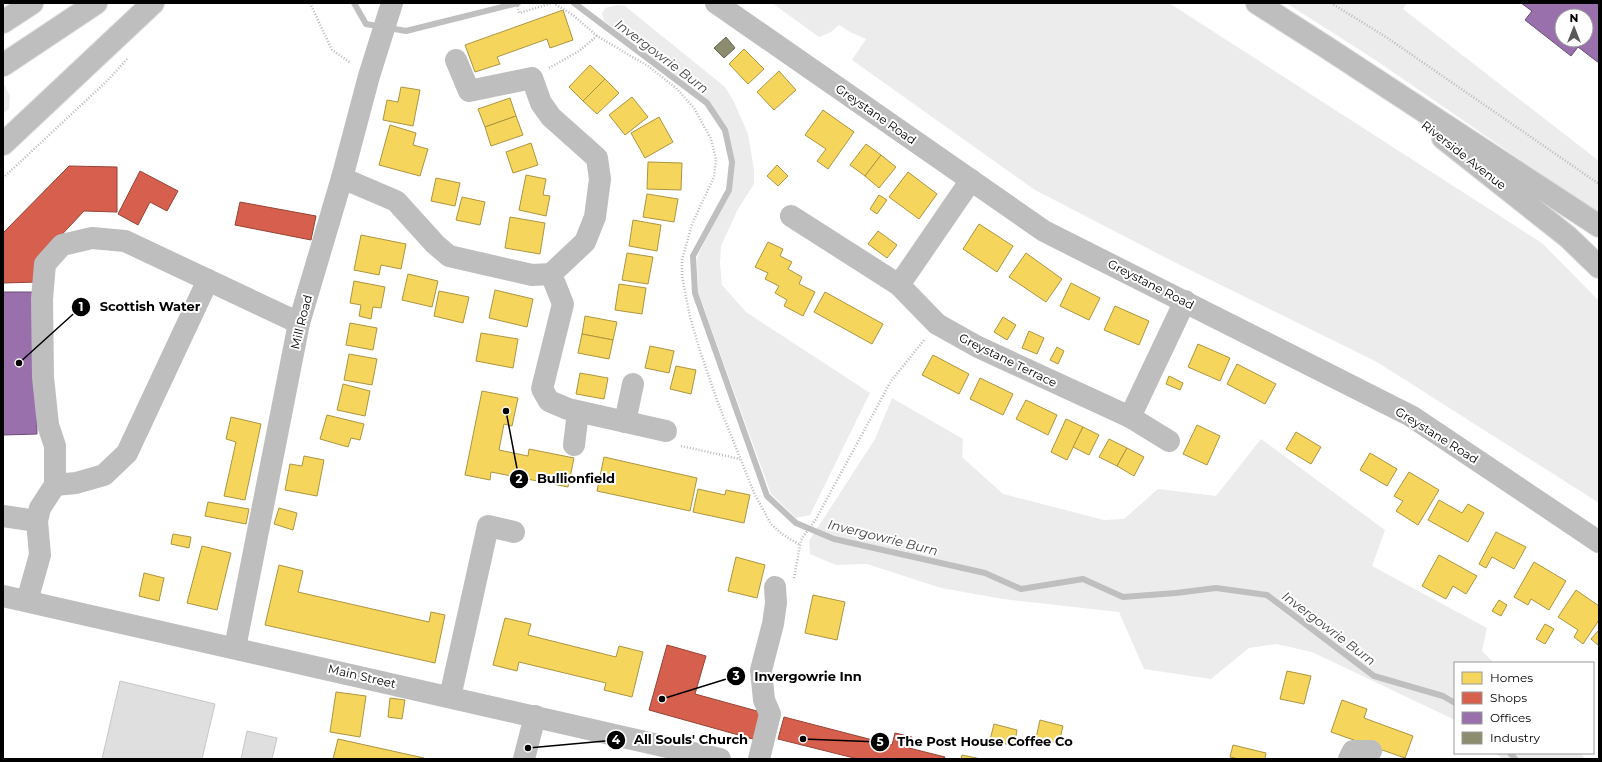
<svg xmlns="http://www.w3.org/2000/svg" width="1602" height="762" font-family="Montserrat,sans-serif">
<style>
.green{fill:#ececec}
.homes{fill:#f6d55c;stroke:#ac9540}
.shops{fill:#d6604d;stroke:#964336}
.offices{fill:#9970ab;stroke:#6b4e78;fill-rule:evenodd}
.industry{fill:#8c8c6e;stroke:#62624d}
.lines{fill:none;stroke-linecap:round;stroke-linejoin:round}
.stream{stroke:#bfbfbf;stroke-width:6}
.building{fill:#dfdfdf;stroke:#c7c7c7}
.major-casing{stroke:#dbdbdb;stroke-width:24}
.highway-casing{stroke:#dbdbdb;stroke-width:24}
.path{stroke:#b9b9b9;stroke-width:2.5;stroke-dasharray:1 2;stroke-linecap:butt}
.minor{stroke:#bebebe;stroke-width:22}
.major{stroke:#bebebe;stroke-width:22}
.highway{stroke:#bebebe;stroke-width:22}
.labels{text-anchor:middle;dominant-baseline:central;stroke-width:4;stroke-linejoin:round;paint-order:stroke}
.street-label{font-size:12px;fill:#000;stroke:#fff}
.water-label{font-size:13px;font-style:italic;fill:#444;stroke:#fff}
.leader{fill:none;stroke:#000;stroke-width:1.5}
.callout-dot{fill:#000;stroke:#fff;stroke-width:1.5}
.mark-label{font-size:12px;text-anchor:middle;font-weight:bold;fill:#fff}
.callout-label{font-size:13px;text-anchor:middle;font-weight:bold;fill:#000;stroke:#fff;stroke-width:4;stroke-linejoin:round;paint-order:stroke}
</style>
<rect width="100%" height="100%" fill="#fff"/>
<!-- green -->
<g class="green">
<polygon points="772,3 1169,3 1542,243 1599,301 1599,503 1377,362 1174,262 1035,190 852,60 866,39 850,32 839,25 831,32 819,37"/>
<polygon points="1286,3 1407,3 1403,9 1599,161 1599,214 1374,59"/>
<polygon points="618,5 625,6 725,87 734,102 748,134 754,170 754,184 738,209 721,246 720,263 722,285 746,312 870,393 810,515 796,518 771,494 698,292 697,259 699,253 731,190 733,154 728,133 725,125 708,101 604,21 602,13 605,8"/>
<polygon points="3,82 10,96 9,109 3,114"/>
<polygon points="892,398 963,439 962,457 1003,494 1104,520 1124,519 1158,489 1216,496 1261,439 1385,530 1372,566 1487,628 1482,651 1494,663 1455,663 1455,720 1312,652 1276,644 1249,648 1211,679 1144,669 1119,612 1003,599 941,588 867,564 836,565 810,554 809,541 875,439"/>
<polygon points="1496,753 1580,753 1586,759 1502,759"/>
</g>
<!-- homes -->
<g class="homes">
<polygon points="563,10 573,40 550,48 547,39 497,57 500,64 475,72 465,45"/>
<polygon points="744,49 764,69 748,84 729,64"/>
<polygon points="590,65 605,79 583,101 569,87"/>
<polygon points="779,71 796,90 774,110 757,92"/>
<polygon points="605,79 619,93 597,114 583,101"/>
<polygon points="401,87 420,90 413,126 383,120 387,100 398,102"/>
<polygon points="632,97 648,117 625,135 609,115"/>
<polygon points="510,98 516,116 485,127 478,109"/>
<polygon points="823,110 854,132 828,169 817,161 826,149 805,135"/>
<polygon points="516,116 523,135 491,146 485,127"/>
<polygon points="659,117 673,142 645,158 631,133"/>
<polygon points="390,125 416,133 413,145 428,149 420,176 379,165"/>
<polygon points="531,143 538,165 513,173 506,152"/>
<polygon points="866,144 881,155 865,176 850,165"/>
<polygon points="881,155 896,167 879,188 865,176"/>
<polygon points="648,162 682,163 681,190 647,189"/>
<polygon points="777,165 788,176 778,186 767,176"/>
<polygon points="908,172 937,194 919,219 889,197"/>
<polygon points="526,175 546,179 543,195 550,196 546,216 519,210"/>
<polygon points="436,178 460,183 455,206 431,201"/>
<polygon points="647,194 678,199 674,222 643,217"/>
<polygon points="879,195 887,200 877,214 870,209"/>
<polygon points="462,197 485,202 480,225 456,220"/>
<polygon points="510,217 545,223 540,254 505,248"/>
<polygon points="633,220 661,225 657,251 629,246"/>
<polygon points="979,224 1013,246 997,272 963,249"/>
<polygon points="878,231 897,245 887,258 868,244"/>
<polygon points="361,235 406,244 401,269 381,265 379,275 354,270"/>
<polygon points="768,242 783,249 780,256 792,262 788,269 802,277 799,284 815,292 803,316 784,306 787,300 775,293 779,286 765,279 768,273 755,267"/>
<polygon points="627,253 653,257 648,284 622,280"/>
<polygon points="1026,253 1062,279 1046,302 1009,277"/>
<polygon points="408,274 438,281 432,307 402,300"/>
<polygon points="354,281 385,287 381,308 373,307 371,319 359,316 361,305 350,303"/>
<polygon points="1071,283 1100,298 1089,320 1060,306"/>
<polygon points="619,284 646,288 642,314 615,310"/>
<polygon points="495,290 533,299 527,327 489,318"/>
<polygon points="439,291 469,297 463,323 434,316"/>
<polygon points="825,292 883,324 872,344 814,312"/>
<polygon points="1115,306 1149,321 1139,345 1104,330"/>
<polygon points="585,316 617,322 613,340 582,334"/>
<polygon points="1003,317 1016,325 1007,340 994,332"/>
<polygon points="350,323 377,328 373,350 346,345"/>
<polygon points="1029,331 1044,338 1037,354 1022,348"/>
<polygon points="481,333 518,339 513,368 476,361"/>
<polygon points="582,334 613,340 609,359 578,353"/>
<polygon points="1198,344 1230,358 1220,381 1188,367"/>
<polygon points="650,346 674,351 669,373 645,368"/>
<polygon points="1057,347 1064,351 1058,364 1050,360"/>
<polygon points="349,354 377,359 372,385 344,380"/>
<polygon points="933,355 969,374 959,394 922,375"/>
<polygon points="1237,364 1276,384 1265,404 1227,384"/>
<polygon points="676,366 696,370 691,394 670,389"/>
<polygon points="580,373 608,378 604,399 576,394"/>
<polygon points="1169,376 1183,383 1180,390 1166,384"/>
<polygon points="980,378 1013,394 1003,415 970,399"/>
<polygon points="343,384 370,391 365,416 337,410"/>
<polygon points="482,391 518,398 512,426 504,424 499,450 528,456 529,449 574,458 568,487 491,472 490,480 465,475"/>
<polygon points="1026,400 1057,415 1048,435 1016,419"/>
<polygon points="327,415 364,424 360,440 351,438 348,447 320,439"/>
<polygon points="231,417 261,424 245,500 224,496 236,442 226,439"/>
<polygon points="1066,419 1083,427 1067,460 1051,452"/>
<polygon points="1197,425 1220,436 1207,465 1183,454"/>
<polygon points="1083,427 1099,435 1089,455 1073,447"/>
<polygon points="1296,432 1321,447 1311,464 1286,449"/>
<polygon points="1109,439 1127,448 1117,466 1099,457"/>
<polygon points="1127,448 1144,457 1134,476 1117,466"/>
<polygon points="1370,453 1397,469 1387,486 1360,470"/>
<polygon points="304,456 324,460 317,496 285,490 290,464 302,466"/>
<polygon points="604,457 697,478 690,511 597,491"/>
<polygon points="1409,472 1439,490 1418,525 1396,511 1403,501 1394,496"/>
<polygon points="698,489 725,495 726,490 750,495 744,523 693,512"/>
<polygon points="1439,500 1462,513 1468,504 1484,513 1468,542 1428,520"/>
<polygon points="208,502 249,509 246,524 205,516"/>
<polygon points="279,508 297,513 293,530 274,524"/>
<polygon points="1496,532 1526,547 1514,569 1492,557 1486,568 1479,564"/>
<polygon points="173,534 191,537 189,548 171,544"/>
<polygon points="202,546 231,553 217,610 187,603"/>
<polygon points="1439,555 1477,576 1466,594 1453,586 1446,599 1422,586"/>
<polygon points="736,557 765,565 757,598 728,591"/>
<polygon points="1534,562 1566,581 1549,610 1531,599 1528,605 1514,597"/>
<polygon points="279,565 303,571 298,592 429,622 431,612 445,615 435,663 265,625"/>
<polygon points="144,573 164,578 159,601 139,596"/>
<polygon points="1576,590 1599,606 1599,620 1583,644 1574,637 1578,630 1558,617"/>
<polygon points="813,595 845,602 837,640 805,633"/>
<polygon points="1499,600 1507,605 1501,616 1492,611"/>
<polygon points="505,618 531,624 528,635 616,657 619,646 643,652 632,697 604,690 606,683 519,662 517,671 493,665"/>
<polygon points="1545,624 1554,629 1545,644 1536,639"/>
<polygon points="1599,630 1599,646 1591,639"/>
<polygon points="1287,671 1311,676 1304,704 1280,699"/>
<polygon points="336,692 366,696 360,737 330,732"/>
<polygon points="390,698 405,700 402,719 388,717"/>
<polygon points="1342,700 1367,709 1364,718 1413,736 1405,758 1331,732"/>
<polygon points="1040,720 1063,726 1059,743 1036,738"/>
<polygon points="994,724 1017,730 1014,746 990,740"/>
<polygon points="338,739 424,758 423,759 333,759"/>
<polygon points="1233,745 1266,753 1265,759 1239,759 1230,757"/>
<polygon points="962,755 981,759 961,759"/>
</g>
<!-- shops -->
<g class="shops">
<polygon points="69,166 117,167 117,212 84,211 38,260 38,282 3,283 3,233"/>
<polygon points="140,171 178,191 167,211 150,202 138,225 118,214"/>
<polygon points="240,202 316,216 311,240 235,225"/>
<polygon points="667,645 706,656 695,694 768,714 760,741 649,710"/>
<polygon points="784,717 892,745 895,733 912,737 909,748 945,757 944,759 858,759 778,739"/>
</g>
<!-- offices -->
<g class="offices">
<path d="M1521 3H1599V63L1578 47 1571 56 1525 20 1532 11ZM1562 16H1586V40H1562Z"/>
<polygon points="3,292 34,292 37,434 3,435"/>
</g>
<!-- industry -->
<polygon class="industry" points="726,37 735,48 724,58 714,48"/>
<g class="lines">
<!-- stream -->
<g class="stream">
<polyline points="354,3 366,24 406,31 518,3"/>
<polyline points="574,3 707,103 725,130 732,162 729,190 693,256 695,293 767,496 796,523 834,539 985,573 1021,589 1083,579 1123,597 1176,593 1216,588 1267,595 1374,676 1443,696 1455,703"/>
<polyline points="1510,753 1515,759"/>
</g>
</g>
<!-- building -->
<g class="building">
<polygon points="120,681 215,704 202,759 102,759"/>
<polygon points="247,731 277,738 272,759 241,759"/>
</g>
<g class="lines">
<!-- major casing -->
<g class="major-casing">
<g id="major">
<polyline points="1257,3 1326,47 1599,226"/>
<polyline points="1443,138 1568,237 1599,267"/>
</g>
</g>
<!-- highway casing -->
<g class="highway-casing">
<g id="highway">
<polyline points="3,22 32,3"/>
<polyline points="3,65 96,3"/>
<polyline points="3,144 153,3"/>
</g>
</g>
<!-- path -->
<g class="path">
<polyline points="310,3 332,50 351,63"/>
<polyline points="517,3 519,13 552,3"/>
<polyline points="553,3 573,15 597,36"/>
<polyline points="1331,3 1386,37 1599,184"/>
<polyline points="549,68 579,51 597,36 648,66 676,88 694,108 711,139 716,159 714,177 692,224 682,260 682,276 690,317 701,354 718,403 755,495 771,524 782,534 800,545"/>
<polyline points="3,178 108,80 128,58"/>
<polyline points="681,446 740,459"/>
<polyline points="794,578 801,540 816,519 891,381 925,339"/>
</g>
<!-- minor -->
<g class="minor">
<polyline points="716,3 1044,231 1411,416 1599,542"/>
<polyline points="342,178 396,201 435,244 449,256 532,275 551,274 585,242 595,217 600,179 597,158 551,117 541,103 532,78 469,91 456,60"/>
<polyline points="791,216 899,285 937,324 978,347 1130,417 1169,441"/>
<polyline points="551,274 563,304 542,389 549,401 568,409 666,431"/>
<polyline points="899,285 971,180"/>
<polyline points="1130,417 1185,301"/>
<polyline points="625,422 633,384"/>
<polyline points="574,445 578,412"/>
<polyline points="55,485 76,483 104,475 127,453 208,280"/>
<polyline points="3,516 37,521"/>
<polyline points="3,596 720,759"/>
<polyline points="27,601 40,555 37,521 40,508 55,485 55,446 48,425 43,377 42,299 45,264 62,245 92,238 125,241 299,323"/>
<polyline points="235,648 299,323 342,178 369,76 392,3"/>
<polyline points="450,697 488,526 514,532"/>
<polyline points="524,759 535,716"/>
<polyline points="759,759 770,714 764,700 761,670 773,624 776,603 775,587"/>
<polyline points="1349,759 1353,751 1371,751"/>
</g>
<!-- major -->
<use href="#major" class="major"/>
<!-- highway -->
<use href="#highway" class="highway"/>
</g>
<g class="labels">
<!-- street labels -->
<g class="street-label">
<text transform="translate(876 114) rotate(35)">Greystane Road</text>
<text transform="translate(1464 155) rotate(38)">Riverside Avenue</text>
<text transform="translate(1151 284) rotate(27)">Greystane Road</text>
<text transform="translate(301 322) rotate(-76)">Mill Road</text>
<text transform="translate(1008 360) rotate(26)">Greystane Terrace</text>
<text transform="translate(1437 435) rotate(32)">Greystane Road</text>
<text transform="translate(362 676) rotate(13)">Main Street</text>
</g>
<!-- water labels -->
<g class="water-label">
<text transform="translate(662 56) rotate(37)">Invergowrie Burn</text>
<text transform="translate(883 537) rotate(14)">Invergowrie Burn</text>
<text transform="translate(1329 628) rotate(37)">Invergowrie Burn</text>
</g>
</g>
<!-- callouts -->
<path class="leader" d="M19 363L81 307M506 411L519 479M662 699L736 676M528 748L616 740M803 739L880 742"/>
<g class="callout-dot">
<circle cx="19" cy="363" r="4"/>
<circle cx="506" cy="411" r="4"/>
<circle cx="662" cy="699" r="4"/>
<circle cx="528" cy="748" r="4"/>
<circle cx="803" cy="739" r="4"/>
<circle cx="81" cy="307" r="10"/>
<circle cx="519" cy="479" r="10"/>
<circle cx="736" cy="676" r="10"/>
<circle cx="616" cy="740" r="10"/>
<circle cx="880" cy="742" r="10"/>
</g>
<g class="mark-label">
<text x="81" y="311">1</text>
<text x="519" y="483">2</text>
<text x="736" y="680">3</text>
<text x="616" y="744">4</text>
<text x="880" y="746">5</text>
</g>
<g class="callout-label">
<text x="150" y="311">Scottish Water</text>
<text x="576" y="483">Bullionfield</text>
<text x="808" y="681">Invergowrie Inn</text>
<text x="691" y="744">All Souls' Church</text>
<text x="985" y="746">The Post House Coffee Co</text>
</g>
<!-- border -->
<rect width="1602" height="762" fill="none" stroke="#000000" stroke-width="8"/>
<!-- legend -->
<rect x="1454" y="662" width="140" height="92" fill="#ffffff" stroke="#999999"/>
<rect x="1462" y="672" width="20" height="12" fill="#f6d55c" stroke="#999999"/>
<text x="1490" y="682" font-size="12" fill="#000000">Homes</text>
<rect x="1462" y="692" width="20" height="12" fill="#d6604d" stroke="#999999"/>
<text x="1490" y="702" font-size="12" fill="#000000">Shops</text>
<rect x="1462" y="712" width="20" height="12" fill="#9970ab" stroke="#999999"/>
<text x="1490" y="722" font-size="12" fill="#000000">Offices</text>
<rect x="1462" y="732" width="20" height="12" fill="#8c8c6e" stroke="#999999"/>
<text x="1490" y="742" font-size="12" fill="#000000">Industry</text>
<!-- north arrow -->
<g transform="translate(1574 28)"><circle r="19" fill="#ffffff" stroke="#999999"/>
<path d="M0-3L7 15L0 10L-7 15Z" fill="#595959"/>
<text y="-6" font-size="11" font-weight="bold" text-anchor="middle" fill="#000000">N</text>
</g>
</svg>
